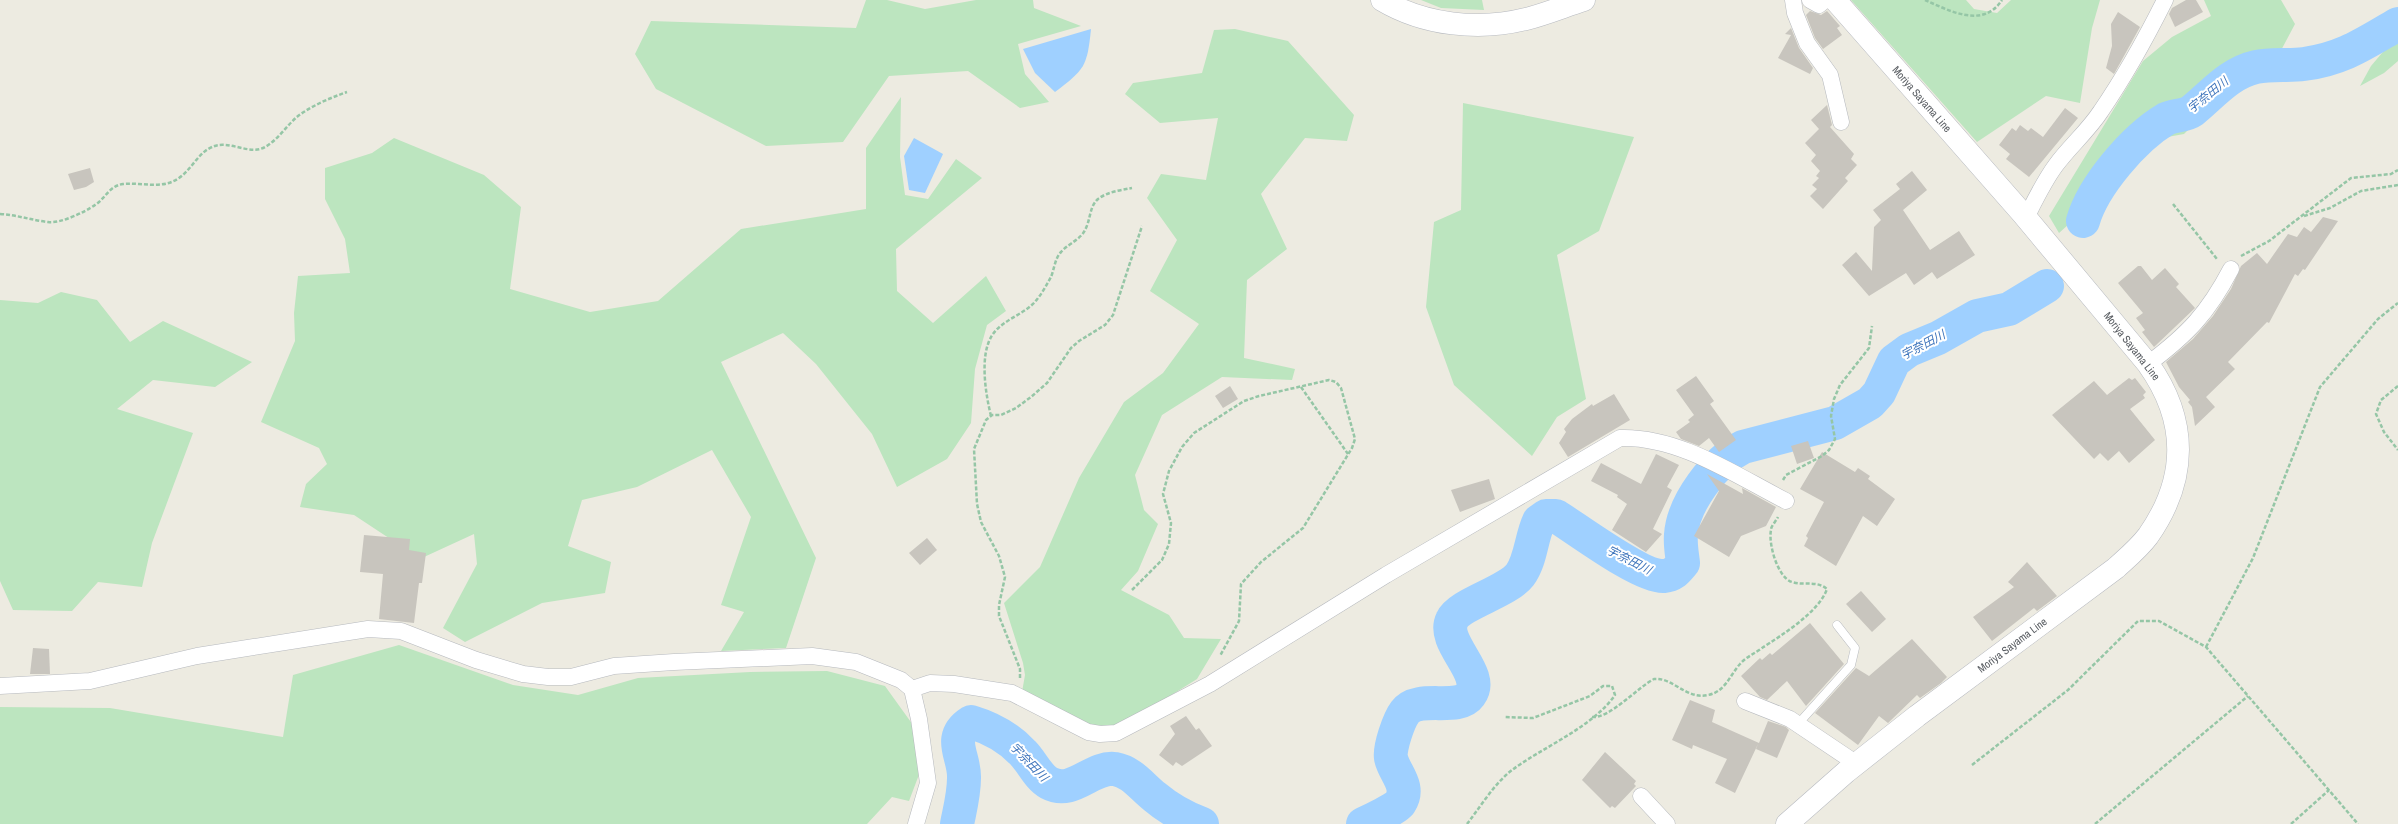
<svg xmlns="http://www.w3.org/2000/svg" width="2398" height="824" font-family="'Archivo Narrow','Noto Sans JP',sans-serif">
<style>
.green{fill:#bce5bf}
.water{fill:#9fd0ff}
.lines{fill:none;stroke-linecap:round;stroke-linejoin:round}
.river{stroke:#9fd0ff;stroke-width:34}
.building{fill:#c8c5be}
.lane-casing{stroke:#b6b9be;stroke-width:9}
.street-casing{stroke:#b6b9be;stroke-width:17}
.secondary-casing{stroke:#b7bac0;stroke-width:23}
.path{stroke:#95c6a6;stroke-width:2.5;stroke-dasharray:4 2;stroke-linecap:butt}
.lane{stroke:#fff;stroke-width:8}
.street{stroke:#fff;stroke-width:16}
.secondary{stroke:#fff;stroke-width:22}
.labels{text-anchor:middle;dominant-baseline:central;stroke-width:4;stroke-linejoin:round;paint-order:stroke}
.street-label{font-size:11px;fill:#595d62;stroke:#fff}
.water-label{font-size:12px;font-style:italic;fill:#3e74bb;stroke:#fff}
</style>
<rect width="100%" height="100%" fill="#edebe1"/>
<!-- green -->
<g class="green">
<polygon points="866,0 887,0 925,9 976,0 1033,0 1034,8 1081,26 1018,44 1025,74 1049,102 1020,108 968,71 889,76 843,142 766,146 656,89 635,54 651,21 856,28"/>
<polygon points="1421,0 1482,0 1484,10 1441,8"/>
<polygon points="1851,0 1966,0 1974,9 1997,13 2011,0 2100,0 2092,28 2080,103 2046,96 1977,142"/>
<polygon points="2204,0 2281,0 2295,24 2271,69 2224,94 2184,134 2162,138 2131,152 2089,206 2059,233 2049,216 2143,61 2172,37 2211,16"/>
<polygon points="1235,29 1288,41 1354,115 1347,141 1305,138 1261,194 1287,249 1247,280 1244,358 1295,369 1292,380 1222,377 1162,415 1135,475 1144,510 1158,524 1138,571 1121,590 1169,615 1184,638 1221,639 1197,679 1130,721 1111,727 1087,725 1022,692 1025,675 1023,663 1004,603 1040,567 1079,478 1124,402 1163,373 1199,324 1150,291 1177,240 1147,198 1161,174 1206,180 1218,118 1160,123 1125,94 1133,83 1202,73 1214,30"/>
<polygon points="2398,34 2398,61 2384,73 2360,86 2371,66"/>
<polygon points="901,97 900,157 905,195 928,199 956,159 982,178 896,249 897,291 933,323 986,276 1006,311 987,325 975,369 971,423 947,459 897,487 872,434 816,364 783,333 721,362 816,558 786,648 721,651 744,612 721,605 751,517 712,450 637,487 582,500 568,546 611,562 605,593 542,603 465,642 443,628 477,564 474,534 424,557 407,550 354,515 300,507 306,484 327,464 319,448 261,422 295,341 294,313 298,276 350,273 345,239 325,199 325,168 372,153 394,138 484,175 521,207 510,289 590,312 658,301 741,229 866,209 866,148"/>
<polygon points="1463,103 1634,137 1599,231 1557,255 1586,399 1557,417 1532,456 1454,385 1426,307 1434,222 1461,210"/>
<polygon points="61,292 97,300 130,342 163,321 252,362 215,387 153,380 117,409 193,433 152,543 142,587 98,582 72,611 13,610 0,581 0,300 38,303"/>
<polygon points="399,645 513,685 578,695 638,678 750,672 827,671 885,686 913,725 920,772 909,801 892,797 867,824 0,824 0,707 110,708 283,737 293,675"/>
</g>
<!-- water -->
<g class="water">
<path d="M1091 29C1087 67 1085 69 1055 92L1035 73 1023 49Z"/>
<polygon points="914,138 943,154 925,193 909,190 904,156"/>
</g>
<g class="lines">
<!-- river -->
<g class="river">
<path d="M2083 221C2093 186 2134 138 2166 119 2174 115 2185 116 2192 111 2212 95 2229 73 2256 67 2271 64 2288 66 2304 64 2343 59 2365 43 2398 24"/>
<path d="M957 824C960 809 964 794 964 778 965 756 946 738 971 722 991 728 1009 738 1023 753 1032 762 1038 777 1049 783 1073 796 1092 766 1115 769 1132 772 1142 787 1155 797 1168 808 1186 818 1202 824"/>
<path d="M1363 824C1372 820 1395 809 1400 803 1411 786 1394 773 1391 758 1389 748 1399 720 1405 712 1418 694 1458 712 1470 695 1486 674 1441 643 1452 620 1459 604 1507 592 1520 575 1531 560 1531 538 1539 521L1546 516H1556C1577 529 1642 578 1664 576 1674 575 1677 570 1683 563 1682 554 1680 544 1681 535 1683 503 1715 461 1743 447L1835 423 1870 403 1879 393 1894 361 1909 350 1938 338 1977 316 2009 309 2047 286"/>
</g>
</g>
<!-- building -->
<g class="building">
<polygon points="2186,0 2196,0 2203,12 2175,27 2169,14 2172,8"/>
<polygon points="1810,11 1821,15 1827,11 1840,26 1837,28 1842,35 1823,49 1815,38 1806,15"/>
<polygon points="2118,12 2140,27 2114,74 2106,68 2112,46 2111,24"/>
<polygon points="1791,28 1799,48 1813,68 1810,74 1778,58 1791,35 1785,34"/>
<polygon points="1827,105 1832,125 1830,127 1854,154 1851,159 1857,165 1845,178 1848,181 1823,209 1810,196 1817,189 1812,185 1819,178 1816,176 1820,171 1811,161 1816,155 1805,143 1819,129 1811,120"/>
<polygon points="2065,108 2078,118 2029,177 2006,159 2010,154 1999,145 2012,128 2016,131 2020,125 2028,131 2031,128 2043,137"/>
<polygon points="90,168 94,182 86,187 74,190 68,174"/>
<polygon points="1912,171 1927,190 1903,210 1930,250 1959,231 1975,255 1937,279 1932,272 1914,285 1906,273 1869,296 1842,265 1856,252 1872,271 1874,227 1881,220 1873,210 1900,189 1896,184"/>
<polygon points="2323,217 2338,221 2305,270 2303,269 2298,276 2295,274 2269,323 2267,322 2228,362 2235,369 2206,397 2215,407 2195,426 2192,407 2188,402 2190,400 2179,387 2166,362 2193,339 2213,316 2231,289 2241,266 2257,253 2267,264 2288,234 2297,237 2304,227 2311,232"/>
<polygon points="2138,266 2141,266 2152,280 2165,268 2179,284 2176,287 2195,308 2154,347 2142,332 2145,330 2136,318 2143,313 2118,283"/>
<polygon points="1696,376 1714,401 1710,404 1736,440 1719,452 1709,438 1699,446 1681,439 1676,432 1690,422 1688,420 1694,415 1676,390"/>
<polygon points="2129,378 2132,380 2135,378 2146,392 2143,395 2145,398 2130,409 2155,440 2129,463 2119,451 2108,461 2100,453 2094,459 2052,415 2094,381 2107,395"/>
<polygon points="1230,386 1238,399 1223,408 1215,396"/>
<polygon points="1614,394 1630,420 1568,457 1559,443 1566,432 1564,429 1572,419 1592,404 1593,406"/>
<polygon points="1808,441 1814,458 1797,464 1791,446"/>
<polygon points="1822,452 1855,472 1858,468 1870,476 1868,479 1895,499 1877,526 1863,516 1836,566 1804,546 1808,538 1806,536 1824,502 1800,489"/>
<polygon points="1656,454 1679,465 1667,487 1672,490 1653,529 1662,534 1646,552 1612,530 1627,504 1617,497 1618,495 1591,481 1601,463 1641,484"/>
<polygon points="1707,474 1743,494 1742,488 1776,507 1766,526 1741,536 1729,557 1694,536 1719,491"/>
<polygon points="1489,479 1495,499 1460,512 1451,490"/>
<polygon points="364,535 410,539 409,550 426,553 422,583 419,583 414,623 379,619 383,574 360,572"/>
<polygon points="927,538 937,550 920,565 909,553"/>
<polygon points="2027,562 2057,596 2037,611 2034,608 1992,641 1973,617 2014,587 2008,582"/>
<polygon points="1861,591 1886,619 1872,632 1846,604"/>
<polygon points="1810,623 1844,664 1806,706 1787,681 1767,700 1760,697 1741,676 1760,658 1762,660 1770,653 1772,655"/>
<polygon points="1912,639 1947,677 1941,683 1920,698 1917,695 1888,723 1879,716 1858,745 1815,713 1856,668 1869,676"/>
<polygon points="33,648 49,649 50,674 30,674"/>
<polygon points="1690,700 1715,710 1712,722 1759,743 1768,721 1786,727 1789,730 1777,758 1756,749 1758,744 1735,793 1715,783 1727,759 1693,745 1692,749 1672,740"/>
<polygon points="1186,716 1196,730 1199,728 1212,746 1182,766 1176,762 1173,766 1159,755 1175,734 1170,726"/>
<polygon points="1605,752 1636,781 1634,784 1636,786 1615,808 1612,806 1610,808 1582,780"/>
</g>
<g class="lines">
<!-- lane casing -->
<g class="lane-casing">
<polyline id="lane" points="1798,724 1851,665 1855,648 1837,625"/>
</g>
<!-- street casing -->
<g class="street-casing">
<g id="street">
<polyline points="1793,0 1795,13 1807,43 1830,75 1841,122"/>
<polyline points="1810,0 1819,5 1825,0"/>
<path d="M2026 218C2035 200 2044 181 2056 165 2070 146 2088 131 2101 111 2125 76 2146 38 2165 0"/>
<path d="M2148 364C2188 334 2208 313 2231 269"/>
<polyline points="0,686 90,681 197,656 368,629 401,631 476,660 523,674 548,677 571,677 614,666 674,662 812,656 856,662 901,680 912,689 919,719 928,783 916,824"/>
<path d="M912 689 930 683 954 684 1012 693 1088 732 1100 734 1116 733 1210 684 1386 575 1620 438C1679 436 1735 475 1786 501"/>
<polyline points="1745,701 1790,719 1857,764"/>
<polyline points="1641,796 1667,824"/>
</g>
</g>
<!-- secondary casing -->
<g class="secondary-casing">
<g id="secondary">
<path d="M1382 0C1424 25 1479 31 1526 19 1546 14 1565 6 1584 0"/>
<path d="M1787 824 1846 772 1917 716 2116 568C2127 558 2139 548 2148 536 2188 479 2188 420 2148 364L2022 213 1835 0"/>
</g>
</g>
<!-- path -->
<g class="path">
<path d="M1925 0C1950 11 1983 29 2002 0"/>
<polyline points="2173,204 2217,259"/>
<path d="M0 214C17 215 31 220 48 222 60 224 85 212 95 205 106 198 109 186 123 184 142 182 162 190 179 178 192 169 198 153 212 147 229 139 249 156 265 147 278 140 287 125 298 116 313 105 330 98 347 92"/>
<polyline points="2304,216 2330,208 2361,191 2398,185"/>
<polyline points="2241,256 2269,241 2351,178 2391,174 2398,170"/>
<polyline points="2398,386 2381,400 2376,414 2384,432 2398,450"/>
<polyline points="1301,387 1348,454"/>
<path d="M991 416C986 396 981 364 988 344 996 319 1025 317 1038 298 1043 292 1047 284 1051 277 1054 270 1055 258 1061 252 1068 244 1081 239 1085 230 1091 219 1089 207 1098 199 1107 192 1121 190 1132 188"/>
<polyline points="1783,480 1786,475 1822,456 1829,450 1835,439 1831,416 1834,399 1840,385 1869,348 1872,326"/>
<polyline points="1132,590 1162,560 1169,544 1171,523 1163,494 1169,471 1182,447 1194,433 1244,401 1259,396 1329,380 1336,382 1341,388 1355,439 1352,448 1303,528 1261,562 1241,584 1239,621 1220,656"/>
<polyline points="2206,647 2253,558 2320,387 2378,319 2398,303"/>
<polyline points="1020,678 1020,669 999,616 999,605 1005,577 999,556 981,522 977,504 974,449 986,420 992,415 1001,415 1016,408 1031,397 1047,383 1071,348 1079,341 1105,325 1113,315 1142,226"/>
<path d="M1592 717C1609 719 1637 688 1654 679 1673 677 1686 700 1708 695 1725 692 1730 675 1740 664 1746 657 1754 654 1762 648 1782 635 1819 612 1827 589 1816 580 1805 586 1792 582 1778 578 1768 544 1771 530 1771 526 1776 521 1778 517"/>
<polyline points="1972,765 2068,690 2138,621 2159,621 2206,647 2358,824"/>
<path d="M1467 824C1481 806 1494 784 1512 770 1543 747 1593 727 1615 695L1612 686H1603L1590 696 1533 718 1505 717"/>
<polyline points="2095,824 2248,696"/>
<polyline points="2291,824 2329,790"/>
</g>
<!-- lane -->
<use href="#lane" class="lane"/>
<!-- street -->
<use href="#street" class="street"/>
<!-- secondary -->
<use href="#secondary" class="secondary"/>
</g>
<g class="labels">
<!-- street labels -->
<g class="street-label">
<text transform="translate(1922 99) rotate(49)">Moriya Sayama Line</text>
<text transform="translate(2132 346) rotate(52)">Moriya Sayama Line</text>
<text transform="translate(2012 645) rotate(-37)">Moriya Sayama Line</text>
</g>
<!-- water labels -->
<g class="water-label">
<text transform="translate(2208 95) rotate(-39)">宇奈田川</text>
<text transform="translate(1923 345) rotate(-28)">宇奈田川</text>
<text transform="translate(1629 560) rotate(27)">宇奈田川</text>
<text transform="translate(1029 762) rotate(46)">宇奈田川</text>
</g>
</g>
</svg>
